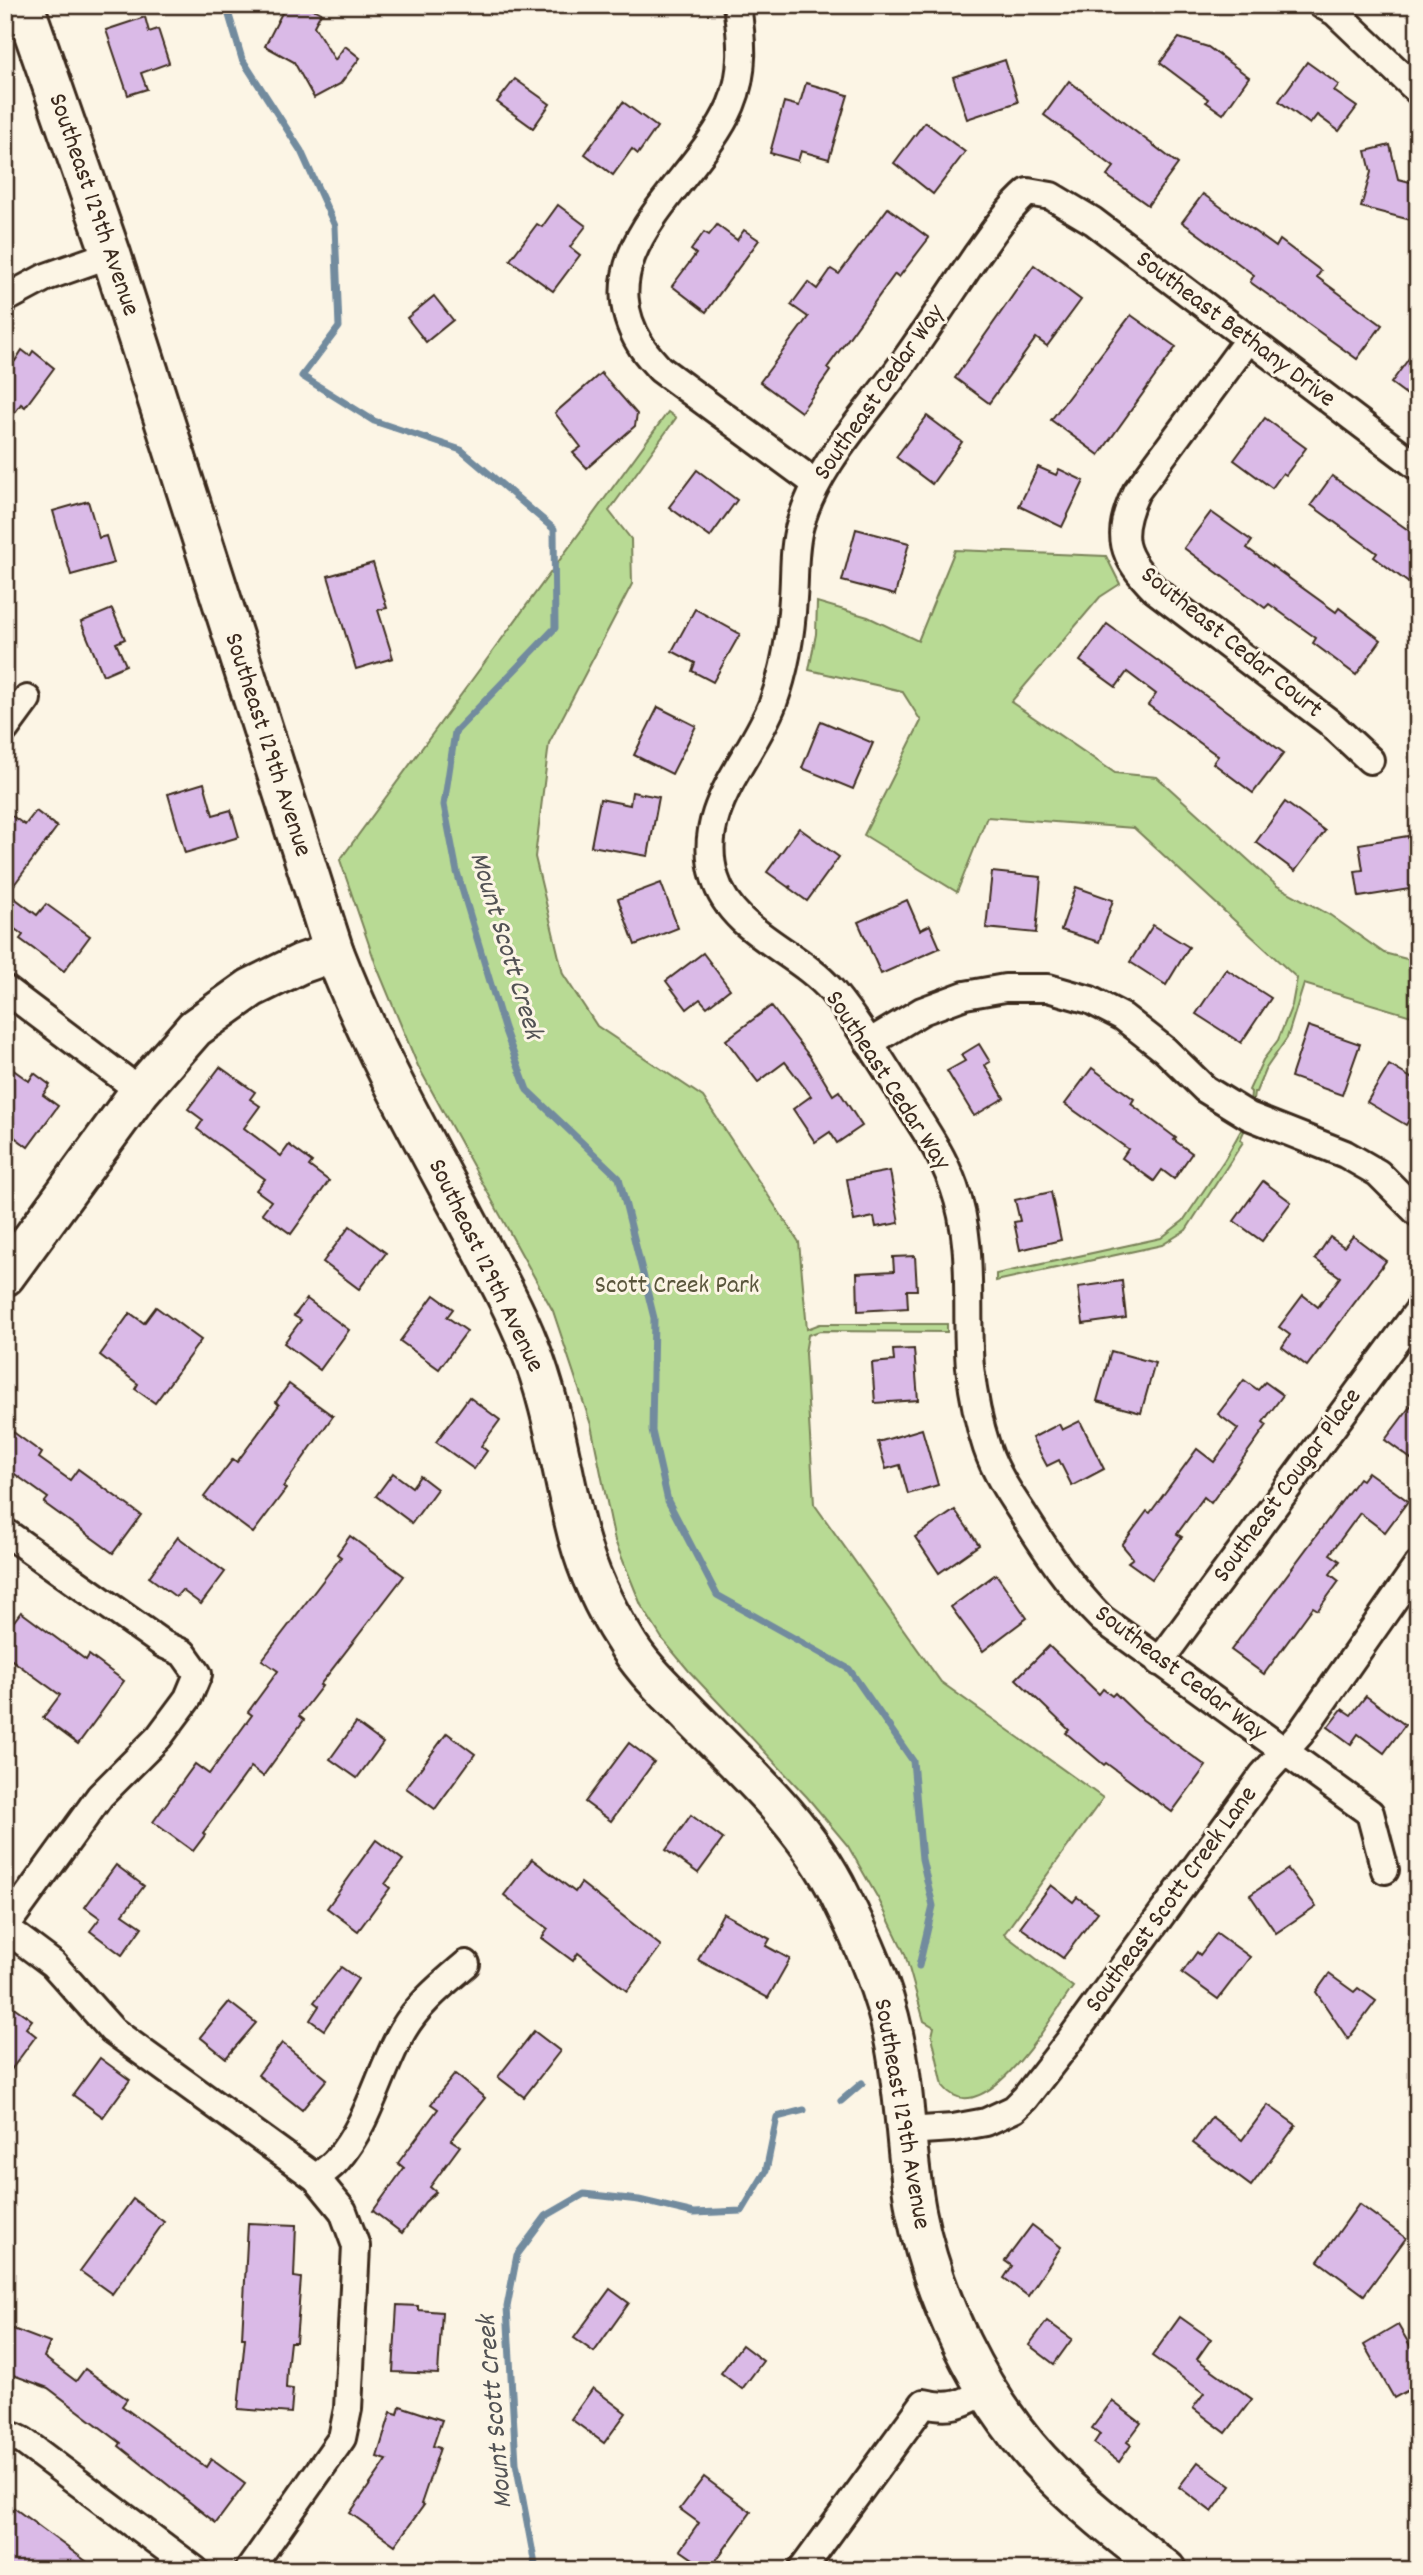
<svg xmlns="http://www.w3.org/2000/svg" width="1423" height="2575" font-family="Dekko,sans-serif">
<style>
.green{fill:#b8da94;stroke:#7a8259;stroke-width:2}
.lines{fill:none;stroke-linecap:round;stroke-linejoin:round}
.stream{stroke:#728b9e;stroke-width:7}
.building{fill:#dabae7;stroke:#3b2a1e;stroke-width:2}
.street-casing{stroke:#3b2a1e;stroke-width:32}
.secondary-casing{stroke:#3b2a1e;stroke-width:44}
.street{stroke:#fcf5e5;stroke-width:26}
.secondary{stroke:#fcf5e5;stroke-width:38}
.labels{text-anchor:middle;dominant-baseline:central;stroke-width:6;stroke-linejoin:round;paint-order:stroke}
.street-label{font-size:26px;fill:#3b2a1e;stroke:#fcf5e5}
.park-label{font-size:26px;fill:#5a563c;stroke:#fcf5e5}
.water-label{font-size:28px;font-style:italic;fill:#525254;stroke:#fcf5e5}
</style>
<rect width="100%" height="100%" fill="#fcf5e5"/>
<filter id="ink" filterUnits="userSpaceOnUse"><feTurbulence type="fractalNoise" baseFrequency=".0143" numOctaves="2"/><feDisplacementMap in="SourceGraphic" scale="14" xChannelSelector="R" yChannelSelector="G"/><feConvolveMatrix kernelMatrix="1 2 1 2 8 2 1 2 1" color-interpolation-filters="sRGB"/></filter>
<g filter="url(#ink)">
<!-- green -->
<g class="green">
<path d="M668 412 676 418 609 511 631 539 632 584 549 743 535 857 563 974 597 1026 703 1097 799 1242 807 1329 820 1324H947V1332L820 1331 808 1335 805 1353 814 1504 941 1682 1103 1798 1004 1934 1073 1987C1053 2014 983 2137 943 2086L932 2036 934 2027 924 2021 905 1954 879 1900 848 1846 807 1797 689 1671 663 1640 641 1605 615 1541 591 1425 553 1311 418 1066 376 965 340 860Z"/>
<polygon points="955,550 1106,556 1120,584 1100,597 1011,702 1115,773 1157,777 1277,886 1330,915 1384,953 1418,962 1418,1018 1304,984 1287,1038 1265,1070 1256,1092 1254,1092 1251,1116 1240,1140 1243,1142 1186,1230 1162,1245 996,1281 996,1274 1161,1238 1183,1221 1225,1159 1249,1116 1251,1092 1249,1090 1263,1060 1278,1040 1292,1005 1297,978 1134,828 987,817 957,892 864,835 921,721 902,691 809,670 816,634 817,602 868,617 918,641"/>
</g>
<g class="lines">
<!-- stream -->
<g class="stream">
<polyline points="226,5 242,59 301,151 335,226 339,327 302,376 374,421 461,450 554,529 555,628 455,732 444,805 457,872 504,1028 527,1090 619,1178 654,1318 652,1431 668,1501 717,1595 849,1669 913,1761 922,1859 933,1906 919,1966"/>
<polyline points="841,2101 862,2083"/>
<polyline points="536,2570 516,2463 507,2307 517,2255 546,2216 584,2194 639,2200 694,2213 742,2211 766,2171 777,2117 804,2110"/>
</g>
</g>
<!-- building -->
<g class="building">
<polygon points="286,5 306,5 321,13 314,26 335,60 345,46 360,58 340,84 314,98 294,62 265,46"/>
<polygon points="145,17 149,32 158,29 169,63 141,73 147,89 128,95 106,30"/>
<polygon points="1179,38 1208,47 1249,77 1223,114 1206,102 1208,99 1160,63"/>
<polygon points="1005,60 1018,102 967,119 953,77"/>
<polygon points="1307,62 1339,85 1334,91 1357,107 1339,131 1317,115 1310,124 1279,101"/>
<polygon points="515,79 550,104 533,128 497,102"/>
<polygon points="1069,81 1178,164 1148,205 1107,176 1114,167 1044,115"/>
<polygon points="806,83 848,95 829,159 801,151 798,161 770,153 784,102 799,106"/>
<polygon points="623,102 657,127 638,154 632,149 613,175 585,154"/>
<polygon points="925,122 965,152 933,194 894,163"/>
<polygon points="1390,145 1398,179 1418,184 1418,222 1361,207 1371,172 1366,151"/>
<polygon points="1203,194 1276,247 1280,240 1321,271 1317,277 1382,325 1357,359 1250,282 1254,275 1182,222"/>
<polygon points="558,205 586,226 570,247 580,255 553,291 510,260 537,224 542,227"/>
<polygon points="888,208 929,238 899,277 895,274 827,368 830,371 801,412 760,382 808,317 791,305 808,282 817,289 831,269 839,274"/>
<polygon points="717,225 737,240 744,230 759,240 706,312 672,286 696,254 691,250 704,232 709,235"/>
<polygon points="1034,265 1081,300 1047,346 1036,338 989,403 955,378"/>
<polygon points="434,296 453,320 426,342 407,318"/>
<polygon points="1131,315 1176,347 1099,455 1051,420"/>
<polygon points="1418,346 1418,403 1391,383"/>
<polygon points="22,350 30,356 33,351 54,368 25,407 21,404 5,426 5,354 15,361"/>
<polygon points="601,373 637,414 635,426 587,468 573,453 581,447 555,413"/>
<polygon points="927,416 962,442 932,484 896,457"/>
<polygon points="1265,418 1306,448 1286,475 1283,473 1272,488 1234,460"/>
<polygon points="1038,467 1056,475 1059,469 1084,481 1062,527 1019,506"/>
<polygon points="697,470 737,500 710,537 669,507"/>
<polygon points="1332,476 1418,537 1418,590 1374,557 1377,553 1311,505"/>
<polygon points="88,501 99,538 106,536 114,563 71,575 53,511"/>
<polygon points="1211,512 1252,541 1247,548 1336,612 1339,608 1381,640 1356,675 1313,643 1316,638 1269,604 1265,608 1184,548"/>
<polygon points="856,529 909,543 895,595 842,581"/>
<polygon points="373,563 387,608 378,610 393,658 356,669 328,576"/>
<polygon points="112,609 125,639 116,643 126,665 103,675 81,622"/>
<polygon points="695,609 740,634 713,682 692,671 695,663 672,651"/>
<polygon points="1107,624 1284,753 1253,793 1213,763 1218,756 1148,705 1156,694 1127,672 1116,687 1080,661"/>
<polygon points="658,707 696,726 672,774 634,755"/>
<polygon points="821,721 873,743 853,789 802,768"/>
<polygon points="204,783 213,815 231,810 239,837 185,853 168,794"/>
<polygon points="632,792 659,797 648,856 591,846 600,799 630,805"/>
<polygon points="1285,802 1325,831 1295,871 1256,842"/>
<polygon points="5,811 25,825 36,811 57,827 8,893 37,915 46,904 90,936 64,971 20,939 23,935 5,922"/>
<polygon points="799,828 839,857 807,901 789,888 791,886 788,887 767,872"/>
<polygon points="1408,836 1416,888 1359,897 1355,871 1363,870 1359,844"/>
<polygon points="992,872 1041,877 1036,933 986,928"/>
<polygon points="661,883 678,928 635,945 618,899"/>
<polygon points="1076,887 1113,900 1099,942 1061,930"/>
<polygon points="907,900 920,930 930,925 940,948 881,974 858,922"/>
<polygon points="1153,925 1189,947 1166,985 1130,962"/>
<polygon points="703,953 730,989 707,1007 700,999 687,1009 666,981"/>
<polygon points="1226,969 1271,998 1241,1043 1196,1014"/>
<polygon points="771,1006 810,1057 833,1095 839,1091 862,1126 837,1143 830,1132 815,1142 793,1109 811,1096 785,1062 758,1082 726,1040"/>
<polygon points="1308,1026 1360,1044 1342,1095 1291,1077"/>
<polygon points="979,1044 990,1062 985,1065 1004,1098 974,1116 947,1071 965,1061 961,1055"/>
<polygon points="5,1064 29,1081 34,1073 50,1085 43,1095 58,1106 28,1147 5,1130"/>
<polygon points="1389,1065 1418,1082 1418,1105 1406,1125 1367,1102"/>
<polygon points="220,1067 255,1092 250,1099 260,1106 244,1128 281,1156 289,1145 312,1162 309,1166 329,1181 291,1234 262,1213 271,1201 256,1190 265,1179 197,1129 203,1120 188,1109"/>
<polygon points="1092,1068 1134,1099 1131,1104 1176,1138 1174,1140 1192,1153 1174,1179 1162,1170 1154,1181 1122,1158 1128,1149 1065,1104"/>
<polygon points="890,1171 899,1223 876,1227 874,1217 854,1221 847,1179"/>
<polygon points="1263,1181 1291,1202 1262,1241 1234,1221"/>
<polygon points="1051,1192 1061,1240 1020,1250 1014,1222 1020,1221 1015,1200"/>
<polygon points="350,1226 386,1253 359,1289 323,1262"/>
<polygon points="1353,1236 1386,1261 1307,1366 1282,1347 1290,1335 1279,1327 1303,1295 1318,1307 1340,1277 1315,1259 1330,1237 1344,1247"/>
<polygon points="915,1256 917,1290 907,1290 908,1308 858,1311 857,1273 894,1271 893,1257"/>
<polygon points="1122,1281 1126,1318 1083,1324 1078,1287"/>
<polygon points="434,1295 453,1309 447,1317 467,1331 439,1369 400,1341"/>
<polygon points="307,1299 349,1330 320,1370 284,1343 301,1320 294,1316"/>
<polygon points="156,1307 201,1340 155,1403 135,1389 138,1384 100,1355 130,1313 144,1323"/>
<polygon points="914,1349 918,1400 875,1403 872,1363 894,1361 893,1350"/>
<polygon points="1111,1351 1155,1363 1141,1413 1097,1401"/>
<polygon points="1244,1380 1258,1390 1265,1382 1283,1395 1263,1422 1267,1425 1211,1503 1204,1497 1177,1534 1182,1537 1152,1579 1128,1562 1133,1558 1122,1545 1147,1511 1150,1513 1197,1449 1214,1462 1238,1429 1218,1414"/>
<polygon points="289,1384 333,1416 283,1487 286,1489 253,1533 204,1497 233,1459 237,1462 279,1405 276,1402"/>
<polygon points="1418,1396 1418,1464 1385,1440"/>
<polygon points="469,1397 500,1420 481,1446 487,1451 474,1469 436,1442"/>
<polygon points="1080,1421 1104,1469 1072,1486 1059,1460 1047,1466 1032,1438 1059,1424 1062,1430"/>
<polygon points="5,1426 42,1453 39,1458 70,1480 78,1469 141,1515 113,1553 44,1503 48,1498 5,1467"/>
<polygon points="922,1429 938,1485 908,1494 900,1465 886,1469 878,1442"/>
<polygon points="1368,1472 1408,1501 1385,1532 1360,1513 1330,1554 1340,1561 1330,1574 1339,1581 1318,1610 1313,1607 1264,1674 1231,1650 1359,1478 1362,1480"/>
<polygon points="393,1473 412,1487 420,1476 437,1489 412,1523 376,1496"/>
<polygon points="955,1510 979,1545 939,1573 915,1537"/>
<polygon points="350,1536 404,1576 320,1685 322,1686 299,1716 304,1720 263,1776 251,1767 203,1833 205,1835 193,1851 153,1822 195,1764 209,1774 252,1715 248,1712 278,1671 262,1660 341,1557 337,1554"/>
<polygon points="178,1537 225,1572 201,1604 182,1590 176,1597 149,1577"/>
<polygon points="996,1574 1027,1618 983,1651 951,1607"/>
<polygon points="21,1612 86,1660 89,1655 124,1681 78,1744 43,1718 60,1695 5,1655 5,1633"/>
<polygon points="1049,1646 1099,1694 1103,1689 1112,1696 1115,1693 1143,1720 1206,1766 1172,1812 1106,1763 1104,1765 1066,1733 1069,1730 1016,1679"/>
<polygon points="1366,1696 1405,1725 1384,1753 1358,1734 1351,1744 1328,1727 1342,1709 1351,1715"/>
<polygon points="356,1723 383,1743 357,1778 330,1759"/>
<polygon points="447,1733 475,1754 435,1809 406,1788"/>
<polygon points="629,1743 654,1762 611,1821 585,1802"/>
<polygon points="691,1815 723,1839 698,1873 666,1850"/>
<polygon points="376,1840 403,1860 385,1884 390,1888 358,1931 327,1908"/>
<polygon points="532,1859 575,1892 581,1883 661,1946 627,1991 578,1953 573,1961 542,1938 548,1929 504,1895"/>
<polygon points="116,1865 144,1886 123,1914 142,1927 122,1955 90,1931 100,1918 85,1907"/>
<polygon points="1288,1869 1316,1906 1276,1933 1250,1895"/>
<polygon points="1051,1885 1073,1902 1077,1897 1098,1912 1063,1958 1020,1927"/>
<polygon points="723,1913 770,1939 766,1946 790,1959 768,1998 698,1960"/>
<polygon points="1217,1933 1250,1957 1218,1999 1182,1973 1197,1952 1200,1955"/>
<polygon points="341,1967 358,1979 324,2030 310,2020 319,2006 314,2002"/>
<polygon points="1329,1974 1354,1992 1358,1988 1376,2001 1348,2039 1316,1992"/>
<polygon points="5,2001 32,2020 26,2028 36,2036 5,2078"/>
<polygon points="229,2002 256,2023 226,2058 200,2037"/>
<polygon points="534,2031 560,2051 524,2097 498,2077"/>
<polygon points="282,2043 327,2079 302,2110 258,2075"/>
<polygon points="100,2058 130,2080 103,2117 73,2095"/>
<polygon points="455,2074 485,2098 451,2140 460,2146 430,2187 436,2192 425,2202 402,2233 373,2211 404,2168 398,2163 438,2109 431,2104"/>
<polygon points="1268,2105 1296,2125 1251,2186 1193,2143 1212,2117 1242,2140"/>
<polygon points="133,2199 164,2222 112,2294 80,2271"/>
<polygon points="1359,2204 1406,2238 1364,2295 1318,2261"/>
<polygon points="248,2223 296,2225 294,2277 301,2278 296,2342 290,2342 287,2369 286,2388 293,2389 291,2413 238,2409 245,2338 242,2338"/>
<polygon points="1032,2225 1061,2247 1028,2296 1004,2278 1012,2266 1005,2261"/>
<polygon points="610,2289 629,2303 594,2352 574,2338"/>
<polygon points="397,2305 418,2306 418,2310 442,2312 438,2374 393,2372"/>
<polygon points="1180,2317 1211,2339 1197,2359 1252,2399 1226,2433 1193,2408 1204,2393 1152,2356"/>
<polygon points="1047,2321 1072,2339 1054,2364 1029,2345"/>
<polygon points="1398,2325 1418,2359 1418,2385 1394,2398 1364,2345"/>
<polygon points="5,2326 50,2343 44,2357 76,2381 85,2369 127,2399 122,2406 206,2467 211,2459 245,2484 216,2523 119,2446 121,2443 48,2388 5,2372"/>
<polygon points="742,2345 763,2361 742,2389 721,2373"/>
<polygon points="593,2388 626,2413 604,2443 571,2419"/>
<polygon points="1112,2401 1141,2423 1127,2442 1131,2445 1119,2462 1094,2443 1100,2434 1092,2428"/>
<polygon points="400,2406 442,2420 433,2446 440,2448 421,2504 424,2505 395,2545 350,2513 387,2460 377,2457 391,2412 398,2414"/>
<polygon points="1198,2462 1231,2486 1212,2512 1179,2487"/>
<polygon points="704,2477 751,2512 709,2570 680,2550 699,2523 680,2509"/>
<polygon points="14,2508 98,2570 5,2570 5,2520"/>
</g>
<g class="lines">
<!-- street casing -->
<g class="street-casing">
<g id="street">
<path d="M737 5C742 40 745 72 731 105 698 183 583 250 640 344 645 353 653 361 660 369L815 483"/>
<polyline points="1322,5 1335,12 1418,91"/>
<polyline points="5,299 46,277 111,254"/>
<path d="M1248 340 1136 492C1115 537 1122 556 1155 590L1329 722 1370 760"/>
<polyline points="5,729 27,699"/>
<polyline points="5,989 140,1091"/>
<polyline points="869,1043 922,1011 965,995 1005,988 1048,988 1090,1000 1123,1017 1165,1050 1205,1089 1249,1116 1345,1154 1378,1173 1418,1213"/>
<polyline points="5,1532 163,1644 183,1653 198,1674 188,1698 159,1737 100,1796 5,1927"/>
<polyline points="1159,1662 1418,1311"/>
<path d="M1385 1870 1370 1813 1102 1619C1070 1587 1047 1552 1023 1514 1009 1493 995 1472 987 1448 979 1424 973 1394 970 1367 965 1307 975 1245 954 1187 942 1153 921 1124 902 1094 880 1059 858 1023 832 991 798 951 731 932 715 878 694 810 750 762 773 703 785 670 791 634 793 598 795 574 793 548 800 525 817 463 870 411 906 359 930 325 953 290 976 256 992 234 1007 210 1028 192L1051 196 1093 221 1418 467"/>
<polyline points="5,1928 53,1964 112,2030 316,2178 343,2211 356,2246 348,2409 342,2438 249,2570"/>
<polyline points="906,2131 953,2128 986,2122 1014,2109 1025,2098 1070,2040 1263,1775 1300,1734 1418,1565"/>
<path d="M316 2178C323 2172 331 2167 337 2160 369 2123 379 2072 403 2030 419 2003 443 1984 466 1964"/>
<polyline points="5,2441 15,2437 23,2441 195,2570"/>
<path d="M802 2570 924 2403C953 2410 963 2403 988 2390"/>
</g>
</g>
<!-- secondary casing -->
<g class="secondary-casing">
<g id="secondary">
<path d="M24 5 111 254 334 952C369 1042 416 1127 462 1212 485 1256 511 1300 529 1346 554 1407 561 1472 578 1536 588 1572 604 1607 624 1638 641 1668 667 1691 691 1716 744 1770 806 1825 840 1895 862 1939 883 1986 893 2034 906 2092 905 2152 916 2211 933 2298 979 2394 1039 2460 1077 2501 1122 2536 1166 2570"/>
<polyline points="5,1276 140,1091 195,1028 251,988 300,964 334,952"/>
</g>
</g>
<!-- street -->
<use href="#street" class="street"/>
<!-- secondary -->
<use href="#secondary" class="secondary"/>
</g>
</g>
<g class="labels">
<!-- street labels -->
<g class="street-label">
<text transform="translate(93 205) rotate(71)">Southeast 129th Avenue</text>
<text transform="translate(1235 330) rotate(37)">Southeast Bethany Drive</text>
<text transform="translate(880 393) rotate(-55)">Southeast Cedar Way</text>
<text transform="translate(1231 643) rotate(39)">Southeast Cedar Court</text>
<text transform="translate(267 745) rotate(72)">Southeast 129th Avenue</text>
<text transform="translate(887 1081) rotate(57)">Southeast Cedar Way</text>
<text transform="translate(485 1266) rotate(64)">Southeast 129th Avenue</text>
<text transform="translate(1288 1486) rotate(-54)">Southeast Cougar Place</text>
<text transform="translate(1180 1674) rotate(37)">Southeast Cedar Way</text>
<text transform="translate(1172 1900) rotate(-54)">Southeast Scott Creek Lane</text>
<text transform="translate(901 2114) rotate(80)">Southeast 129th Avenue</text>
</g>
<!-- park labels -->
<g class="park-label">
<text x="677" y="1286">Scott Creek Park</text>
</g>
<!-- water labels -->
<g class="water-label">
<text transform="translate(504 946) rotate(73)">Mount Scott Creek</text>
<text transform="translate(497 2412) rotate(-95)">Mount Scott Creek</text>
</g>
</g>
<!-- margin -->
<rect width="1423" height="2575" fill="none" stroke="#fcf5e5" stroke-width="28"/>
<rect x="14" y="14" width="1395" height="2547" fill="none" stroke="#3b2a1e" stroke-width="2.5" filter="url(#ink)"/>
</svg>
